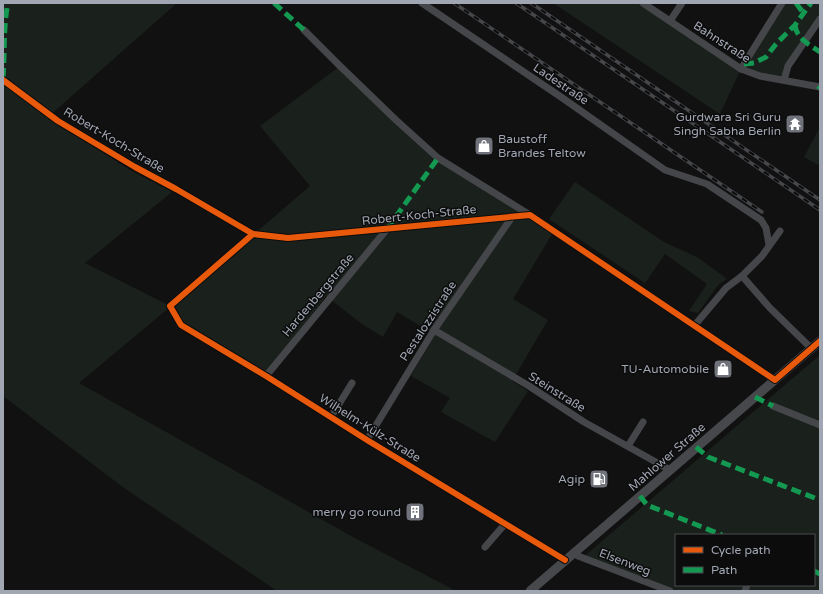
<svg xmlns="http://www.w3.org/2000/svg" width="823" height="594" font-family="'Varela Round',sans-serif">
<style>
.green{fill:#1a201b;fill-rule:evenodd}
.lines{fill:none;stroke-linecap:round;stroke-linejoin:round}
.minor{stroke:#45464a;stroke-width:7}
.major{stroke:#47484c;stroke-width:9}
.rail-casing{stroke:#45474a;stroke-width:3.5}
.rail{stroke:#0c0c0d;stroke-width:2;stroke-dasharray:6;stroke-linecap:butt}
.quiet{stroke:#139951;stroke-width:5;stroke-dasharray:10 5;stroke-linecap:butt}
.cycleway-casing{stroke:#0c0c0d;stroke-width:8}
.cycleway{stroke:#e8590c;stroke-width:6}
.labels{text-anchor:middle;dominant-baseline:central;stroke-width:3;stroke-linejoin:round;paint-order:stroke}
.street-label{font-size:12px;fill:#a1a6b3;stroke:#0c0c0d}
.poi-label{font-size:12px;fill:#a1a6b3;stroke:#0c0c0d;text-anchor:end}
</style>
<rect width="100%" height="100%" fill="#111"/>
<!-- green -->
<g class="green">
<polygon points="3,3 177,3 48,117 130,170 172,192 85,263 170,306 310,186 260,126 340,66 438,158 554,231 513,299 548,320 512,381 528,391 495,442 441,412 450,398 411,376 435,335 397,312 383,337 362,324 326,296 266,373 183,323 170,307 79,383 353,537 456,591 277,591 124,488 3,396"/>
<polygon points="553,3 643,3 740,71 720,114"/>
<polygon points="782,3 820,3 820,19 788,66 784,80 760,76 749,68 741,69"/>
<polygon points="820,127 820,166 804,157"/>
<polygon points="575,182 664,242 697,257 727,279 719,284 698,313 689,311 707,284 665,254 645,283 549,219"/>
<path d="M820 355V591H667L581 559ZM676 535H814V585H676Z"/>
</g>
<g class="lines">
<!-- minor -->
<g class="minor">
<polyline points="422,3 561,97 665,170 707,184 761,220 766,228 769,245"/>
<polyline points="643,3 741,69 760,76 820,87"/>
<polyline points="670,21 682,3"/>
<polyline points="304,30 340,66 396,120 438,158 530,215 775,380"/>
<polyline points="741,69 782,3"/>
<polyline points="3,80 58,121 135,167 176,189 253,234 288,238 530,215"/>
<polyline points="784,80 788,66 820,19"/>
<polyline points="253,234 170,306 181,325 266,376 367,440 565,560"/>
<polyline points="742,276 770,308 811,348"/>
<polyline points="694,326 726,288 742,276 762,256 780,231"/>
<polyline points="434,330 529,386 584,422 670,470"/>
<polyline points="266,376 387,229"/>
<polyline points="773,406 820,425"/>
<polyline points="331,417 352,383"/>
<polyline points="367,440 434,330 512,217"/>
<polyline points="628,446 643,422"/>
<polyline points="485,547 505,524"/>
<polyline points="574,552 578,556 670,591"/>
<polyline points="745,591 747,585"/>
</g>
<!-- major -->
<polyline class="major" points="530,591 820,341"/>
<!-- rail casing -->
<g class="rail-casing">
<g id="rail">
<polyline points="454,3 762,212"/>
<polyline points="516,3 820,210"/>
<polyline points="531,3 820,200"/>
</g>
</g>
<!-- rail -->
<use href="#rail" class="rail"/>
<!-- quiet -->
<g class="quiet">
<polyline points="274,3 304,30"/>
<polyline points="796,3 804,14"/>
<path d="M795 25C796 38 810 45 820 52"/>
<polyline points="744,64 754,63 766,57 776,44 795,25 811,3"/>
<path d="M3 78C5 53 3 28 8 3"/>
<polyline points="818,86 820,88"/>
<polyline points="387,229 438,158"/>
<polyline points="755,397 773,406"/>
<polyline points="696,447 708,457 820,500"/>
<polyline points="640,496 647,505 722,535"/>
<polyline points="814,571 820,574"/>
</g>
<!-- cycleway casing -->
<g class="cycleway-casing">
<g id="cycleway">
<polyline points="3,80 58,121 135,167 176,189 253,234 288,238 530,215 775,380 820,341"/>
<polyline points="253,234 170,306 181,325 266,376 367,440 565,560"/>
</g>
</g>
<!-- cycleway -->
<use href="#cycleway" class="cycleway"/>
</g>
<!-- icons -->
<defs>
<g id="temple-square" transform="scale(1)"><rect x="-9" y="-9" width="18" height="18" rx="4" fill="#6f727a" stroke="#0c0c0d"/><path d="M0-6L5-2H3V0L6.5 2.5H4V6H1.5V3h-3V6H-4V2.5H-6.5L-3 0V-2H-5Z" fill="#fff"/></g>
<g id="shop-square" transform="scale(1)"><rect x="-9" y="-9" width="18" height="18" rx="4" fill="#6f727a" stroke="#0c0c0d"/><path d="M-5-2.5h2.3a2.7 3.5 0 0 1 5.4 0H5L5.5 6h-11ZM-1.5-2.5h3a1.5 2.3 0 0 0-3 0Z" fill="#fff"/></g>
<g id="fuel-square" transform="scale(1)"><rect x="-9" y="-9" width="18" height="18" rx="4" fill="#6f727a" stroke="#0c0c0d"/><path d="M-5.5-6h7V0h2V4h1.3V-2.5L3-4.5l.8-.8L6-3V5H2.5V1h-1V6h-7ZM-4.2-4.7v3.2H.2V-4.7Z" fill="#fff"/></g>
<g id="building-square" transform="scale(1)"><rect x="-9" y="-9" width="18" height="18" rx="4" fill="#6f727a" stroke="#0c0c0d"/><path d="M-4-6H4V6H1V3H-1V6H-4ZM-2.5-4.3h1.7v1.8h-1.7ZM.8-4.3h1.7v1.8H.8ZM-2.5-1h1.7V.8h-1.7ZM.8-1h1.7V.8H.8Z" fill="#fff"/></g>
</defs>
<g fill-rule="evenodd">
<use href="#temple-square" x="795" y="124"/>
<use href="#shop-square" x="484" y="146"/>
<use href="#shop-square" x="723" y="369"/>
<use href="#fuel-square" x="599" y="479"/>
<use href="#building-square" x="415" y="512"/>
</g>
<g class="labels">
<!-- street labels -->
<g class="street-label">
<text transform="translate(722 42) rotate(33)">Bahnstraße</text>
<text transform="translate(561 84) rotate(34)">Ladestraße</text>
<text transform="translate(114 140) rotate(31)">Robert-Koch-Straße</text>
<text transform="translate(419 215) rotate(-6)">Robert-Koch-Straße</text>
<text transform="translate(318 295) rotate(-50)">Hardenbergstraße</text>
<text transform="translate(428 321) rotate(-57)">Pestalozzistraße</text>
<text transform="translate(557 392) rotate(32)">Steinstraße</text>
<text transform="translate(370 428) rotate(32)">Wilhelm-Külz-Straße</text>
<text transform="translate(667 457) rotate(-41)">Mahlower Straße</text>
<text transform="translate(625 562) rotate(21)">Elsenweg</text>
</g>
<!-- poi labels -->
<g class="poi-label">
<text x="781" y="117">Gurdwara Sri Guru<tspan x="781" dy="14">Singh Sabha Berlin</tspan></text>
<text x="498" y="139" text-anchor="start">Baustoff<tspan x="498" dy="14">Brandes Teltow</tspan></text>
<text x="709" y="369">TU-Automobile</text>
<text x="585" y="479">Agip</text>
<text x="401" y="512">merry go round</text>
</g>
</g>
<!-- border -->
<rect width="823" height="594" fill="none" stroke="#a1a6b3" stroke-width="8"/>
<!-- legend -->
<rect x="675" y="534" width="140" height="52" fill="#0c0c0d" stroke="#484a4f"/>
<rect x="683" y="547" width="20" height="6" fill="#e8590c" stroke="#484a4f"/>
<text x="711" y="554" font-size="12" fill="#a1a6b3">Cycle path</text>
<rect x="683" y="567" width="20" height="6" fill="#139951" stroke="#484a4f"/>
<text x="711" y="574" font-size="12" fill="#a1a6b3">Path</text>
</svg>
